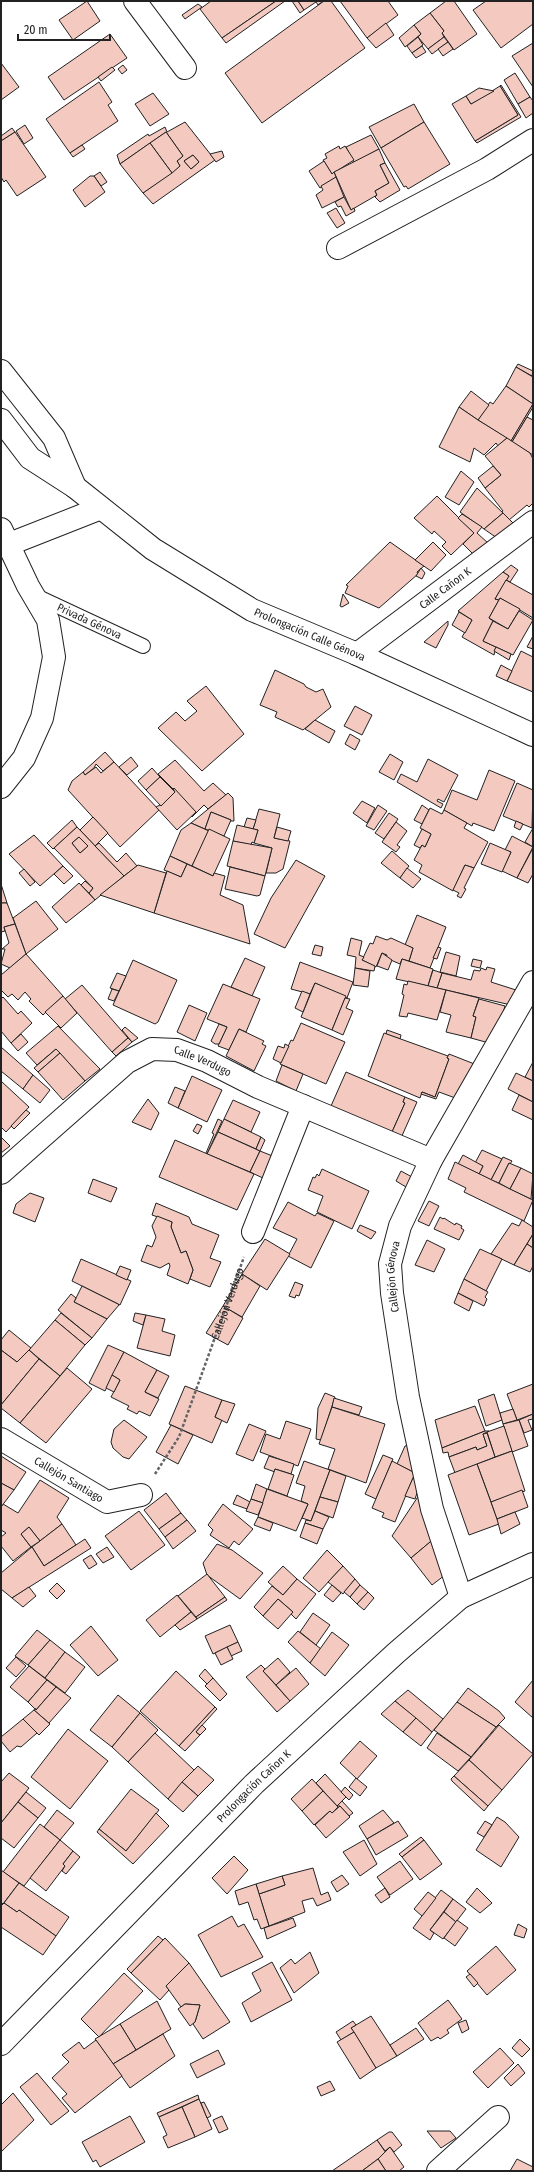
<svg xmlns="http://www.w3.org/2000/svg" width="534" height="2172" font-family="'Fira Sans Condensed',sans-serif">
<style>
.building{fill:#f3c9c0;stroke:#222;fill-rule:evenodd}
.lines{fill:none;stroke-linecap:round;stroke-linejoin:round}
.lane-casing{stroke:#222;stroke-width:16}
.street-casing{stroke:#222;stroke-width:24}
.secondary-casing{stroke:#222;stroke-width:24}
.path{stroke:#646464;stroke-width:2.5;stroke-dasharray:3 2;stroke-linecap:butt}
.lane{stroke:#fff;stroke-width:14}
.street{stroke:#fff;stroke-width:22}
.secondary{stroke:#fff;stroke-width:22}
.labels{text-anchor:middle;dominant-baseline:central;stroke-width:3;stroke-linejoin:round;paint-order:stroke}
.street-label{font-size:11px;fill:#222;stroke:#fff}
</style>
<rect width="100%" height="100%" fill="#fff"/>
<!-- building -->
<g class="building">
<polygon points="87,1 100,21 73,40 59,20"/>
<polygon points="211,1 276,1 222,38 200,9"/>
<polygon points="276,1 285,1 226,43 222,38"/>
<polygon points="292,1 298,1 304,10 300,13"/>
<polygon points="298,1 323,1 318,5 316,2 304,10"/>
<polygon points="324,1 331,1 365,48 262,123 225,73"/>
<polygon points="340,1 388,1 398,15 367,38"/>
<polygon points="446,1 454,1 477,34 454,50 442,33 444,31 430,13"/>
<polygon points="486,1 533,1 533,24 501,48 473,10"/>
<polygon points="198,4 202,7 185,19 182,15"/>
<polygon points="430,13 444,31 442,33 444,37 428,49 418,37 421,34 414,25"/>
<polygon points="386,23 394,35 376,48 367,38"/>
<polygon points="414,25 421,34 405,47 399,38"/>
<polygon points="110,34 127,58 64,100 48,77"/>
<polygon points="418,37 423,45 412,53 407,46"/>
<polygon points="444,37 448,42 432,54 428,49"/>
<polygon points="448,42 453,49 443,56 438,49"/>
<polygon points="533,43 533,87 512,56"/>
<polygon points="422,46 426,52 416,58 412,53"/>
<polygon points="1,63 19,87 1,100"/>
<polygon points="123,65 127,70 122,74 118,69"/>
<polygon points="112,67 115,70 101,81 98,77"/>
<polygon points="515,73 530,97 518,104 504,80"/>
<polygon points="99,82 112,102 108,105 118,121 70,153 46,119"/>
<polygon points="501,85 521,117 477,143 475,141 518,115 500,86"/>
<polygon points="500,86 518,115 475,141 452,104 466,96 471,104"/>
<polygon points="479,88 494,91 471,104 466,96"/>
<polygon points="153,93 169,114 150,126 135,104"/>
<polygon points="530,97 533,101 533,113 526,118 518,104"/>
<polygon points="414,104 424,122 381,148 369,127"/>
<path d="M185 122 215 160 153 204 143 193 180 166 177 161 183 156 166 132 120 164 117 155 148 134 149 136 165 127 167 132ZM193 155 199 162 191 169 184 161Z"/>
<polygon points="424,122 450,164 408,189 406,186 404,187 381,148"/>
<polygon points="25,125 33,138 24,144 16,131"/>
<polygon points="12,128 15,132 1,141 1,136"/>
<polygon points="15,132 46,177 17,196 6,180 4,182 1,177 1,141"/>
<polygon points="166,132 183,156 177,161 180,166 172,173 150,143"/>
<polygon points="371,135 379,149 354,163 346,147"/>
<polygon points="150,143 172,173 143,193 120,164"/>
<polygon points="82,145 85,149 73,157 70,153"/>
<polygon points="339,146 340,149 345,146 354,160 332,174 323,160 327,158 325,154"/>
<polygon points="379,149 385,163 380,165 389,183 375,191 377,195 351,210 334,172"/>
<polygon points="222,151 224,157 216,162 210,154"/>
<polygon points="193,155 199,162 191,169 184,161"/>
<polygon points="324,161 332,174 334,172 336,177 320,188 309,171"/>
<polygon points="385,163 400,190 380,202 375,197 377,195 375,191 389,183 380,165"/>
<polygon points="100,172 107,182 101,186 94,176"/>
<polygon points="90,176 94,176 105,192 85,207 73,190"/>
<polygon points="336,177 344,197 322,208 316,195 323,190 321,186"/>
<polygon points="344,197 351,210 354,208 355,211 346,216 341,206 338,207 335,202"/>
<polygon points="336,208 345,223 337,228 327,213"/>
<polygon points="518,364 533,371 532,376 516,367"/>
<polygon points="516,367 533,377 533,404 506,386"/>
<polygon points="506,386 533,404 511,441 478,420 490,402 493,404"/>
<polygon points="471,391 489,405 478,420 459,407"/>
<polygon points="533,404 533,407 512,442 511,441"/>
<polygon points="459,407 478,420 507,438 498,446 496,443 484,455 474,448 470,462 439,447"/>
<polygon points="527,417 533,420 533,455 512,442"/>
<polygon points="507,438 530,453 533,459 533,503 529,507 527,505 509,520 501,512 503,511 485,488 501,475 485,456"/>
<polygon points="493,466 501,475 485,488 478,478"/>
<polygon points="461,471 474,482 459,505 445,497"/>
<polygon points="477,488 503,513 484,529 460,512"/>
<polygon points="437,496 474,533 451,555 442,546 446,542 434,531 432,534 414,518"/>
<polygon points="503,513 514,524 497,538 484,529"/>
<polygon points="462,514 482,527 477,533 489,544 475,556 463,544 474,533 458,518"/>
<polygon points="390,542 424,566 417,572 418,574 379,608 345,593 348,586 346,585"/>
<polygon points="433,542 446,555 431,571 415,560"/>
<polygon points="511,565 518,570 510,582 506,580 509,576 503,572"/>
<polygon points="421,568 425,573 422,579 416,576"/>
<polygon points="503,572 509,576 495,599 499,600 489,618 493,621 483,641 496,647 494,655 462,637 472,620 458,611"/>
<polygon points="506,580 533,595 533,618 500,598 499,600 495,599"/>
<polygon points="343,594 349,603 342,607 340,606"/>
<polygon points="500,598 520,609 508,629 489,618"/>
<polygon points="519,611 533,620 513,655 483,641 493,621 508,629"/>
<polygon points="459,612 472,620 465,633 452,625"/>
<polygon points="448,621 448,625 436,648 424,642"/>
<polygon points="533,636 533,649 527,647"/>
<polygon points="496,647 511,654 509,660 494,651"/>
<polygon points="521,651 533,657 533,692 507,681"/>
<polygon points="501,665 512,671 507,681 496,676"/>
<polygon points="275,670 304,684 306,687 316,692 323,689 331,707 303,730 275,717 277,712 260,705"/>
<polygon points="206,686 244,734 202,771 158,728 176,712 185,721 197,711 187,701"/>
<polygon points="355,706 372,715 362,735 344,726"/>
<polygon points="315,720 335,731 329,743 305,729"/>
<polygon points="350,734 360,740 355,750 345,744"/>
<polygon points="105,752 114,762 103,771 96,764 94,768 85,775 83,772"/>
<polygon points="390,754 403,762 394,780 379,772"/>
<polygon points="131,757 138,766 127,775 119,767"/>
<polygon points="428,759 458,775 444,802 438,799 437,801 443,804 441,808 397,782 401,774 417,782"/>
<polygon points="175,760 204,791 213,783 226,795 208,809 204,805 192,817 191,816 196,812 158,774"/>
<polygon points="114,762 159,810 120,847 68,790 72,781 83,772 85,775 96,767 101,773"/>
<polygon points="152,768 160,777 146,790 138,781"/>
<polygon points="489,770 515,781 494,831 473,823 472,826 444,810 452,790 477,800"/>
<polygon points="160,777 175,792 161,806 146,790"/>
<polygon points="517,783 533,790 532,828 503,816"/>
<polygon points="174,788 196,812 177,830 156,807 160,805 161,806 175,792 173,789"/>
<polygon points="228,793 233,798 234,821 230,821 231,820 211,812 205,829 191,823"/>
<polygon points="362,801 375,808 367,823 353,813"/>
<polygon points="378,805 387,811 374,830 366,826"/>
<polygon points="422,805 429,810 422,824 414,820"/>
<polygon points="430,808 442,814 444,810 467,823 464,828 488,842 474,868 465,865 453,891 419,872 422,865 414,860 422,845 425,847 431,834 420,828"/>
<polygon points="259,809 280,814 274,838 290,841 283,869 276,873 266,873 272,848 254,843 258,830 253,829"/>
<polygon points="211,812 231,820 224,836 205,829"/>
<polygon points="389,813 398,819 384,839 375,833"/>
<polygon points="93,817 108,833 95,846 80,830"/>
<polygon points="247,818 256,820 253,829 244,827"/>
<polygon points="72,820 77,827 53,849 47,843"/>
<polygon points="516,821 523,824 520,830 514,827"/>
<polygon points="396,822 407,831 397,845 400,847 396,852 382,842"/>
<polygon points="191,823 209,831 192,866 170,856 181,830"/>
<polygon points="237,825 258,830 254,843 252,842 251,845 233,841"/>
<path d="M77 827 124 876 95 900 89 893 93 888 54 848ZM79 837 88 846 80 853 72 843Z"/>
<polygon points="277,827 291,831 288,841 274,838"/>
<polygon points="533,828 533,847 525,842"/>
<polygon points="209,829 230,839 213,876 192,866"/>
<polygon points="422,829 431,834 425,847 422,845 420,848 414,845"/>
<polygon points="34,835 63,866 40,886 9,854"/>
<polygon points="512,836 533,847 517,878 502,871 511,852 505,850"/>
<polygon points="79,837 88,846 80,853 72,843"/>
<polygon points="233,841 272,848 265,876 227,866"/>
<polygon points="99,843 117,862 126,853 137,866 124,876 95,846"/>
<polygon points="490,843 511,852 502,872 481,864"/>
<polygon points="533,848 533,874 528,883 517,878"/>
<polygon points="392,851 409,866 400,878 381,863"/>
<polygon points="170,856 187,864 181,877 164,870"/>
<polygon points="296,860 325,876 285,948 254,934 271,898"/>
<polygon points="187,864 213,876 214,873 225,876 220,895 243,905 250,944 154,913 167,871 181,877"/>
<polygon points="138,865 166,873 154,913 100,895"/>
<polygon points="465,865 474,868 464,888 466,889 461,898 457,896 459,893 453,890"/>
<polygon points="63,866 73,876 64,884 54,874"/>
<polygon points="230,867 265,876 260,895 257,896 225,889"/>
<polygon points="407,868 421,879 413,888 400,878"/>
<polygon points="24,869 35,882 30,886 19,873"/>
<polygon points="85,881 93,888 89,893 81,885"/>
<polygon points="79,883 95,900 66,923 52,907"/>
<polygon points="1,884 7,903 1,903"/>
<polygon points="36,901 58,929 26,954 13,918"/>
<polygon points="1,903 7,903 15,924 4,927 5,931 1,932"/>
<polygon points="417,915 446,927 430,968 409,961 413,948 405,945"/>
<polygon points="15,924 26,954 10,968 1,964 5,949 2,949 9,943 4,927"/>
<polygon points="376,936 387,940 391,938 413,948 409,961 402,959 400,964 386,958 387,955 382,953 376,967 362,960 370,943 373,944"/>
<polygon points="351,938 362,941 359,955 364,957 362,960 375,966 374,971 355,968 356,957 347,955"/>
<polygon points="315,945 323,947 321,956 312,954"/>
<polygon points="438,947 441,948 437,959 433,958"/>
<polygon points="446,952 460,956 456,976 440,972"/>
<polygon points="382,953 392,960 388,970 377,966"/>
<polygon points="26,954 63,996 43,1015 29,1001 31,999 25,992 18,1000 12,994 8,997 1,990 1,975"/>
<polygon points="245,958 265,967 252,996 231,987"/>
<polygon points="402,959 433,969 428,986 396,979"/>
<polygon points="473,959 482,961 480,968 471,966"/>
<polygon points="133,960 177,980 158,1022 155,1024 113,1005"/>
<polygon points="300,962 353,982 347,998 315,983 310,994 291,989"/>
<polygon points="487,967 495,969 491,982 516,990 511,1005 437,988 442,973 471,980 474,970 480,971 481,968 486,970"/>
<polygon points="355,968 370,971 368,987 353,985"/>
<polygon points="433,970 442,973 437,988 428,986"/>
<polygon points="117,973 126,976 119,991 110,988"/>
<polygon points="408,981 446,990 437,1020 408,1013 407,1017 399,1016 404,995 402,994 404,984 407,985"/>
<polygon points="315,983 346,996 332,1030 301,1017"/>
<polygon points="223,984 260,999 246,1032 239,1029 229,1050 218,1046 227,1027 207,1019"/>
<polygon points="82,985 128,1038 112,1052 65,999"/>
<polygon points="112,989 119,991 114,1001 108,999"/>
<polygon points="446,990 479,998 473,1016 476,1017 471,1038 446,1032 451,1015 440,1012"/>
<polygon points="302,991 310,994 303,1012 295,1008"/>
<polygon points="63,996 77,1013 61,1028 45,1012"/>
<polygon points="3,997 18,1014 21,1011 32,1023 11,1043 1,1031 1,999"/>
<polygon points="345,998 350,999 346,1008 353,1011 343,1035 332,1030"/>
<polygon points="479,999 505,1006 500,1024 489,1043 471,1038 476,1017 473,1016"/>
<polygon points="189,1005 207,1013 195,1041 177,1032"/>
<polygon points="301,1023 345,1042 326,1084 280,1064 291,1040 293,1041"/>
<polygon points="219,1024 227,1027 219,1044 215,1044 211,1041"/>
<polygon points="58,1026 100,1069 85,1081 56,1049 37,1065 26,1053"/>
<polygon points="125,1027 138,1038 132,1042 122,1030"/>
<polygon points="239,1029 264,1041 262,1044 266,1046 254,1071 226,1056"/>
<polygon points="387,1030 401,1035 400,1039 386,1034"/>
<polygon points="384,1033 448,1056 447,1058 449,1059 435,1097 422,1092 420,1098 368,1076"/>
<polygon points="21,1034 28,1042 18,1051 11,1043"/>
<polygon points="128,1038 132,1042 116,1056 112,1052"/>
<polygon points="285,1044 289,1046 281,1063 273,1059 278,1046 284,1048"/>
<polygon points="1,1047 33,1075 23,1089 1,1071"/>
<polygon points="56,1049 60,1053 38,1072 34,1068"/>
<polygon points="60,1053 85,1081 63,1100 38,1072"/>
<polygon points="449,1054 477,1065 458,1099 439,1092 436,1099 421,1094 422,1092 435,1097 449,1059 447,1058"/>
<polygon points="533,1062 533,1081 525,1077"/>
<polygon points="282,1065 303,1074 296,1091 276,1081"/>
<polygon points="346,1072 405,1097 403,1102 405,1103 392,1132 331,1106"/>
<polygon points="516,1073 533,1081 533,1102 508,1089"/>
<polygon points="33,1075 50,1090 40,1103 23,1089"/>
<polygon points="192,1076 222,1090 207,1122 178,1108"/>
<polygon points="1,1081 29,1107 6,1132 1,1127"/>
<polygon points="175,1087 185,1091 178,1108 168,1103"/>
<polygon points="519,1095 533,1102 533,1120 512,1110"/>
<polygon points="405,1097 417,1102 401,1138 392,1132 405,1103 403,1102"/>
<polygon points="148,1099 159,1113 151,1130 132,1122"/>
<polygon points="233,1100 260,1112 251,1132 224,1119"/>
<polygon points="26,1110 30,1113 14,1129 11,1126"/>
<polygon points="218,1119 222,1121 207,1154 206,1153 214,1134 212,1133"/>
<polygon points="224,1119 261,1137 256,1149 218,1132"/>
<polygon points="197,1124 202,1126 198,1134 193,1131"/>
<polygon points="218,1132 260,1151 250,1172 207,1154"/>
<polygon points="1,1137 10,1146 1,1153"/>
<polygon points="261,1137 265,1140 260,1151 275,1157 265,1179 250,1172 260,1151 256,1149"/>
<polygon points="175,1140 254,1174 237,1210 159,1177"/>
<polygon points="482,1150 502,1159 491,1180 479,1174 483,1166 475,1163"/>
<polygon points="463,1155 483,1166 479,1174 458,1164"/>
<polygon points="503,1157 512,1161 510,1164 509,1163 499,1183 491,1180"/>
<polygon points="455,1162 533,1200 524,1221 464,1192 466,1188 448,1179"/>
<polygon points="509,1163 521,1168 510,1189 499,1183"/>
<polygon points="521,1168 533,1174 531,1199 510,1189"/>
<polygon points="322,1169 369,1191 352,1229 317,1212 323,1196 308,1190 313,1177 315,1178 317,1174 319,1176"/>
<polygon points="401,1171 412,1177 406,1187 396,1181"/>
<polygon points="93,1179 117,1188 111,1202 88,1193"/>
<polygon points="30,1193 44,1198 35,1222 13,1213 16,1204"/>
<polygon points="429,1201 439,1206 429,1226 418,1221"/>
<polygon points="288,1202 315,1216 317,1213 334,1221 311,1268 288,1256 297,1239 273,1228"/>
<polygon points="156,1203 189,1217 192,1224 219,1235 210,1258 221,1262 210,1287 190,1279 193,1270 186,1251 181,1253 171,1227 172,1222 152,1215"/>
<polygon points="157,1216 172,1222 171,1227 181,1253 186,1251 193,1270 188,1284 167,1275 170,1266 169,1263 160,1268 141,1261 147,1245 152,1247 156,1237 152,1226"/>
<polygon points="440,1217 443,1219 444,1218 455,1225 456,1223 462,1226 461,1228 464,1230 459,1240 434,1229"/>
<polygon points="522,1220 533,1227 533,1234 514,1265 491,1254 512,1223 519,1226"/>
<polygon points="360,1225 376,1232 371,1239 357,1231"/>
<polygon points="533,1234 533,1248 527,1244"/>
<polygon points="265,1239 290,1254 267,1290 242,1274"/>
<polygon points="427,1240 445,1249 434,1272 415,1265"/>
<polygon points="527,1244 533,1248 533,1266 530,1272 514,1265"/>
<polygon points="480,1249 502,1259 486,1291 464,1279"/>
<polygon points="81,1259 131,1281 120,1305 72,1281"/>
<polygon points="120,1266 131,1270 127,1280 116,1275"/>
<polygon points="242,1274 260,1286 242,1317 223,1306"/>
<polygon points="464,1279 488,1292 485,1297 487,1299 484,1306 458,1293"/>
<polygon points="295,1282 303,1285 299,1296 296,1295 295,1298 289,1296"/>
<polygon points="82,1286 118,1304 119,1305 107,1319 74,1302"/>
<polygon points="458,1293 473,1301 469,1311 454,1303"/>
<polygon points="71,1294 76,1298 74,1302 107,1319 92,1338 58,1310"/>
<polygon points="223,1306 243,1318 228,1345 206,1333"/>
<polygon points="61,1313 92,1338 85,1345 55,1320"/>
<polygon points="135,1313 146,1315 143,1325 133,1321"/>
<polygon points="146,1315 165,1319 162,1331 175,1335 170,1356 137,1348"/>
<polygon points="55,1320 85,1345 60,1376 29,1350"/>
<polygon points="9,1330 31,1348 17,1362 1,1350 1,1340"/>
<polygon points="108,1345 124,1352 105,1391 89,1383"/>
<polygon points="1,1350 17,1362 29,1350 39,1359 1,1405"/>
<polygon points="124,1352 157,1370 145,1392 159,1399 150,1416 139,1411 137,1414 127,1409 129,1406 111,1397 120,1380 112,1375"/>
<polygon points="39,1359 60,1376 20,1423 1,1408 1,1405"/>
<polygon points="67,1368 92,1389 46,1443 20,1423"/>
<polygon points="157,1370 169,1376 158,1398 145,1392"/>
<polygon points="112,1375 120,1380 114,1392 106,1388"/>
<polygon points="533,1384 533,1414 517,1420 507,1394"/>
<polygon points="185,1386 222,1400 215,1417 222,1420 212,1443 169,1424"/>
<polygon points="325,1393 335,1397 321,1440 316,1439 318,1408"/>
<polygon points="494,1394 502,1420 486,1426 478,1400"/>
<polygon points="334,1398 362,1407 359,1415 332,1407"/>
<polygon points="222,1400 235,1404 227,1423 215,1417"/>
<polygon points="475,1406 485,1431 442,1448 435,1420"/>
<polygon points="332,1407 385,1424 366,1483 328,1469 335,1449 319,1444"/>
<polygon points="513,1409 517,1420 503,1424 500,1413"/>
<polygon points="533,1414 533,1419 528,1420 532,1430 524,1433 519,1420"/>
<polygon points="124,1420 147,1437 129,1459 123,1457 113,1448 111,1442 114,1429"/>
<polygon points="519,1420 528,1446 512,1452 503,1424"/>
<polygon points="286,1421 311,1429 298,1466 260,1452 266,1434 280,1439"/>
<polygon points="249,1424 266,1431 253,1461 236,1454"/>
<polygon points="171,1425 193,1435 178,1464 156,1452"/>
<polygon points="504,1426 512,1451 495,1457 487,1432"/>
<polygon points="485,1431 489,1431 483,1434 487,1446 477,1450 476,1447 449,1457 448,1452 443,1453 442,1448"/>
<polygon points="487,1433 495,1457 455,1473 449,1457 476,1447 477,1450 487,1446 483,1434"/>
<polygon points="415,1444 415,1473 397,1464 405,1446"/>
<polygon points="512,1451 525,1491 491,1502 477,1464"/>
<polygon points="383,1455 393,1459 376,1499 365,1494"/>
<polygon points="1,1456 26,1472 14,1490 1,1483"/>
<polygon points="269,1456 294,1464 291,1474 275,1469 275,1472 264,1468"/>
<polygon points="304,1461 330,1470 311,1521 302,1518 308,1504 301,1501 305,1486 296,1483"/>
<polygon points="392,1461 415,1473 395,1522 382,1517 384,1513 372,1508"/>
<polygon points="477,1464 499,1524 469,1535 448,1475"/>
<polygon points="275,1469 294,1475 287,1496 268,1489"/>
<polygon points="330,1470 346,1476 338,1502 320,1497"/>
<polygon points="413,1478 421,1481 415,1499 405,1496"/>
<polygon points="40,1480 69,1498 57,1517 62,1524 40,1541 29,1527 21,1534 31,1547 13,1561 1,1546 1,1537 6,1533 1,1530 1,1507 3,1504 18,1513"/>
<polygon points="1,1483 14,1490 1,1507"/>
<polygon points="256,1484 267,1489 263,1503 251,1499"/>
<polygon points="425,1486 436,1537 411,1558 392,1536"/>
<polygon points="267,1489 308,1504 296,1531 258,1517"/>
<polygon points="522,1490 528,1507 497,1519 491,1502"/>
<polygon points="166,1493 181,1513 159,1529 144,1510"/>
<polygon points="237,1495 250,1502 247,1509 233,1504"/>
<polygon points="320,1497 338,1502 333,1518 315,1511"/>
<polygon points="251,1499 263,1503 258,1515 246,1511"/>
<polygon points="223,1504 253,1529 239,1545 234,1541 229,1548 210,1535 213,1530 208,1525"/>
<polygon points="139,1511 165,1545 131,1570 105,1536"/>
<polygon points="315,1511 329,1517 323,1529 305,1523 306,1520 311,1521"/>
<polygon points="515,1512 520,1524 501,1534 497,1519"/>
<polygon points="181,1513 187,1520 165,1537 159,1529"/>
<polygon points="258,1517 273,1523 270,1531 254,1525"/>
<polygon points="187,1520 196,1531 173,1549 165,1537"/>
<polygon points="305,1523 323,1529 317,1544 300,1537"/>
<polygon points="62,1524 76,1545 44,1566 32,1547"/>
<polygon points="29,1527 40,1541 31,1547 21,1534"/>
<polygon points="436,1537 445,1575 432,1585 411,1558"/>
<polygon points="85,1539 91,1548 12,1598 1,1589 1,1573 32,1547 44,1566"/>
<polygon points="217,1544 232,1550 263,1573 240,1599 207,1575 203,1563"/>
<polygon points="107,1547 114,1557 103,1563 96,1554"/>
<polygon points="327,1550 343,1566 319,1592 303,1578"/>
<polygon points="91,1555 97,1564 89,1569 83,1560"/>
<polygon points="283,1566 297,1579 283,1595 268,1582"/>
<polygon points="343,1566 355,1579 343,1594 328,1582"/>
<polygon points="207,1574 225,1597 196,1617 178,1596"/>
<polygon points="297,1579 316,1594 296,1619 291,1614 293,1612 278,1599 263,1616 254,1607 272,1586 283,1595"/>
<polygon points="355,1579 360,1585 350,1597 344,1592"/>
<polygon points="57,1583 65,1591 57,1599 49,1591"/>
<polygon points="332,1585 341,1593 333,1602 324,1595"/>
<polygon points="360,1585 368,1592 357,1604 350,1597"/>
<polygon points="29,1587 36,1596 23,1607 12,1598"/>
<polygon points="368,1592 374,1598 364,1610 357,1604"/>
<polygon points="177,1595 191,1612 160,1637 146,1620"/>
<polygon points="225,1597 227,1600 197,1619 196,1617"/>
<polygon points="278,1599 293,1612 278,1629 263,1616"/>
<polygon points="191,1612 197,1619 180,1630 175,1625"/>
<polygon points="313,1613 330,1625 316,1645 300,1632"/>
<polygon points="230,1625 238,1642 213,1654 205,1636"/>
<polygon points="91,1626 118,1660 98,1676 70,1645"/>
<polygon points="37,1630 50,1640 28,1665 15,1656"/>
<polygon points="298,1631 321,1649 310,1663 288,1642"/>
<polygon points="332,1632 349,1645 325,1676 310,1663"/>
<polygon points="50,1640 65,1652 45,1678 28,1665"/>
<polygon points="238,1642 242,1651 231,1656 227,1647"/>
<polygon points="227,1647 233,1659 221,1665 215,1653"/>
<polygon points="65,1652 85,1667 65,1693 45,1678"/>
<polygon points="16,1657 26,1666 16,1677 6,1668"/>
<polygon points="278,1658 290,1672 276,1685 263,1671"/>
<polygon points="261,1665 265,1669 263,1671 290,1701 277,1712 246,1677"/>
<polygon points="29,1666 47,1680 28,1702 10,1687"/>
<polygon points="296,1668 309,1684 290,1701 276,1685"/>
<polygon points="205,1669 213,1678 207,1684 199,1676"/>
<polygon points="176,1671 215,1707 179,1746 140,1711"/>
<polygon points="213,1678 227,1694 220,1701 205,1686"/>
<polygon points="47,1680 56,1687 36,1710 28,1702"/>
<polygon points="533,1680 533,1718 515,1702"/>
<polygon points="56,1687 71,1698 49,1723 34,1710 35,1708 36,1710"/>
<polygon points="468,1688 499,1711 505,1718 496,1727 457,1702"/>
<polygon points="408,1690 443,1719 432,1732 395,1701"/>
<polygon points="118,1695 140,1713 112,1747 90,1730"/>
<polygon points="395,1701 416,1718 403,1732 381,1714"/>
<polygon points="457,1702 496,1727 471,1757 434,1730"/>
<polygon points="215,1707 217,1709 196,1732 200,1735 185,1751 179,1746"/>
<polygon points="34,1710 50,1724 39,1735 23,1719"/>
<polygon points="140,1713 158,1730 128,1762 112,1747"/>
<polygon points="416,1718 432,1732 421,1746 403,1732"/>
<polygon points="23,1719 37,1733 21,1747 17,1746 10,1752 1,1741 1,1737"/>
<polygon points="202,1725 206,1729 200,1735 196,1732"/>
<polygon points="499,1725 533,1754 502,1790 469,1760"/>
<polygon points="68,1729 108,1761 70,1809 31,1777"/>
<polygon points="155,1733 194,1770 168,1799 128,1762"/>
<polygon points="437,1733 471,1757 458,1771 427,1748"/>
<polygon points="360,1741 377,1756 357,1779 340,1763"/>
<polygon points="469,1760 502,1790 488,1806 454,1776"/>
<polygon points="198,1766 214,1780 198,1796 182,1782"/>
<polygon points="9,1773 29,1788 1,1823 1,1782"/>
<polygon points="325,1774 346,1797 337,1806 316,1783"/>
<polygon points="454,1776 488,1806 484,1811 452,1781 451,1779"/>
<polygon points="356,1778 367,1787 360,1796 349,1787"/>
<polygon points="312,1779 323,1791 302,1811 291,1799"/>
<polygon points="182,1782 198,1796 183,1812 168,1799"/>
<polygon points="345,1787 353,1795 349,1800 341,1792"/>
<polygon points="131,1789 159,1810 126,1851 99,1829"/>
<polygon points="323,1791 338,1807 332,1813 330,1811 314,1825 302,1811"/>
<polygon points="26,1792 46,1808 38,1818 18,1802"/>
<polygon points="342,1801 353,1813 349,1816 340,1806 337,1806"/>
<polygon points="18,1802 38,1818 14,1848 1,1838 1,1823"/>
<polygon points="340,1806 350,1817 326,1838 315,1825 330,1811 332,1813"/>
<polygon points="57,1810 74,1823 60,1840 44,1827"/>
<polygon points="383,1810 394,1823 367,1839 359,1826"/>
<polygon points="156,1813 169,1826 133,1864 97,1832 99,1829 126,1851"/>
<polygon points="497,1817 505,1822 519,1837 501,1867 476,1850"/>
<polygon points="398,1821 408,1836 376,1855 367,1839"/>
<polygon points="485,1821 492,1825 484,1837 477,1833"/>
<polygon points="40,1824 60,1840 24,1886 3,1872"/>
<polygon points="421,1837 424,1840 402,1857 399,1854"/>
<polygon points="60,1840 73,1851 63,1864 65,1866 46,1891 30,1878"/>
<polygon points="364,1840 377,1864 360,1876 343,1852"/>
<polygon points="424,1840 442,1864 420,1880 402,1857"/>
<polygon points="73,1851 80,1857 66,1874 62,1871 65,1866 63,1864"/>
<polygon points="234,1856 248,1870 227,1894 212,1878"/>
<polygon points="400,1861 413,1879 390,1895 377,1877"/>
<polygon points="313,1868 321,1895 328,1892 331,1900 317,1906 313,1898 302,1901 305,1912 269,1926 259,1894 285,1885 282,1876"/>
<polygon points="1,1870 19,1883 3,1904 1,1902"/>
<polygon points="342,1875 349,1884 337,1892 331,1882"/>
<polygon points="282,1876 285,1885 259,1894 256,1884"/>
<polygon points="19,1883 69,1917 56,1936 19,1910 17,1912 4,1903"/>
<polygon points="256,1884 269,1926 261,1929 257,1919 254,1920 248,1902 239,1905 235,1891"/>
<polygon points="385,1888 390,1897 381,1903 375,1895"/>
<polygon points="477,1888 492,1903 480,1913 466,1902"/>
<polygon points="441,1890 453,1899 430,1930 434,1933 430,1940 413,1928"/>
<polygon points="428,1892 436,1898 422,1916 414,1909"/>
<polygon points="453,1899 466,1909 456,1922 444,1912"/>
<polygon points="4,1903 17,1912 19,1910 56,1936 43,1955 1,1927 1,1906"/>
<polygon points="444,1912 456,1922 443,1939 430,1930"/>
<polygon points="232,1916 238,1927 244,1924 263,1957 221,1977 198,1935"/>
<polygon points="293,1918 296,1926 267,1939 264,1928"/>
<polygon points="457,1920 468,1928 455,1946 444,1938"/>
<polygon points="518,1924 527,1929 524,1938 514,1935"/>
<polygon points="158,1936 163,1940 131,1973 127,1969"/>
<polygon points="165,1938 189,1963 166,1986 169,1990 160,2000 131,1973"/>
<polygon points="496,1946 516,1970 487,1995 467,1971"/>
<polygon points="310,1952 319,1973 294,1993 280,1968 291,1959 295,1964"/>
<polygon points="272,1962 292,2000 251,2022 242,2003 261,1991 252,1973"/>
<polygon points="189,1963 230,2022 203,2039 193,2024 195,2022 200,2005 185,2004 181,2007 166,1986"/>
<polygon points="124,1973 143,1991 99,2037 81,2019"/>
<polygon points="470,1974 478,1983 474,1987 466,1977"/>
<polygon points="448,2000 462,2019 447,2030 449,2033 440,2039 438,2037 431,2041 418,2023"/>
<polygon points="157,2001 171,2029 136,2050 120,2024"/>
<polygon points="185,2004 200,2005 195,2022 190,2026 178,2009"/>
<polygon points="371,2016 397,2056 376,2068 351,2028"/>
<polygon points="466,2020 469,2029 462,2033 458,2023"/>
<polygon points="353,2021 356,2025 351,2028 354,2032 341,2040 336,2032"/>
<polygon points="120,2024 136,2050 113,2064 95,2039"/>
<polygon points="416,2028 424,2039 397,2056 390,2045"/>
<polygon points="354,2032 376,2068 360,2079 337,2042"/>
<polygon points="163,2034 175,2056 130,2088 113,2064"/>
<polygon points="520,2039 530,2049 522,2057 512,2048"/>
<polygon points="96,2040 122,2076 75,2113 62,2098 67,2094 52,2078 69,2062 62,2055 79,2042 84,2049"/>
<polygon points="500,2048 514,2063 488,2088 473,2072"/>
<polygon points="218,2050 225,2064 197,2078 190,2064"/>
<polygon points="518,2064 525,2073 511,2086 504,2078"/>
<polygon points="37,2073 69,2111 51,2125 20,2087"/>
<polygon points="330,2081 335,2090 321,2096 317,2087"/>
<polygon points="13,2093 34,2120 1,2152 1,2105"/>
<polygon points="198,2095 199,2099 159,2117 157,2113"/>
<polygon points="199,2099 212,2129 195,2137 182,2107"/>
<polygon points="204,2102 211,2116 207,2118 201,2103"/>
<polygon points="182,2107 195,2137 168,2148 163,2137 167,2135 159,2117"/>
<polygon points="130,2116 145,2142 100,2167 96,2160 93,2162 82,2142"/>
<polygon points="222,2116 228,2129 219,2133 213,2120"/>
<polygon points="427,2131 450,2131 456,2138 441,2148"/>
<polygon points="389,2132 392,2132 402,2145 394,2152 390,2147 385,2151 377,2140"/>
<polygon points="377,2140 386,2153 362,2171 332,2171"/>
<polygon points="390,2147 404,2167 399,2171 386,2171 378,2159"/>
<polygon points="378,2159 386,2171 362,2171"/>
<polygon points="517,2159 533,2167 533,2171 510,2171"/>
</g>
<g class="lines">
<!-- lane casing -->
<g class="lane-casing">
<g id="lane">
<path id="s2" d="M36 596 143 646"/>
</g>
</g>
<!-- street casing -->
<g class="street-casing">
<g id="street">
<polyline points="135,1 185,68"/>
<polyline points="338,248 487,169 533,140"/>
<polyline points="7,545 101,508"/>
<path id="s3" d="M357 654 533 522"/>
<path id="s4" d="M1 1173 127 1062 152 1049 177 1050 207 1061 258 1087 431 1160"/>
<polyline points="253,1232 303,1106"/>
<path id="s5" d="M1 1439 107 1502 141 1495"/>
<path id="s6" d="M461 1597 432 1509 408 1397 392 1293 390 1264 400 1226 431 1160 533 982"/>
<polyline points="438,2171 498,2117"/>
</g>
</g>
<!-- secondary casing -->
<g class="secondary-casing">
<g id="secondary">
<polyline points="1,371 54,438 75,487"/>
<path id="s7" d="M1 420 30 458 75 487 153 549 252 610 357 654 533 735"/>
<polyline points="1,529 28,586 48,620 54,657 42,718 24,758 1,787"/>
<path id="s8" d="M1 2044 254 1784 396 1653 461 1597 533 1564"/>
</g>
</g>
<!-- path -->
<path class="path" id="s1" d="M155 1474 179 1437 244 1257"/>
<!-- lane -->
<use href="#lane" class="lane"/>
<!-- street -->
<use href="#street" class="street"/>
<!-- secondary -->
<use href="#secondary" class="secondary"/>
</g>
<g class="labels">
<!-- street labels -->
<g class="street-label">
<text stroke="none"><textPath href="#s3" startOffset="110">Calle Cañon K</textPath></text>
<text stroke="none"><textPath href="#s2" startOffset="59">Privada Génova</textPath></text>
<text stroke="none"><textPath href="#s7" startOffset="380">Prolongación Calle Génova</textPath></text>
<text stroke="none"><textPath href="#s4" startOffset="249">Calle Verdugo</textPath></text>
<text stroke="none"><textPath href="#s6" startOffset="329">Callejón Génova</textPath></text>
<text stroke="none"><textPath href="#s1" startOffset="186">Callejón Verdugo</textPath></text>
<text stroke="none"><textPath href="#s5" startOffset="79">Callejón Santiago</textPath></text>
<text stroke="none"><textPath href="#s8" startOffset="361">Prolongación Cañon K</textPath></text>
</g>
</g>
<!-- border -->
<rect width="534" height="2172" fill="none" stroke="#222222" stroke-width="4"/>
<!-- scale -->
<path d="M18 34v6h92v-6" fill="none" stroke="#222222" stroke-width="2"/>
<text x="24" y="34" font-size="12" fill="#222222" stroke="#ffffff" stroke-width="3" paint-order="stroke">20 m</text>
</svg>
